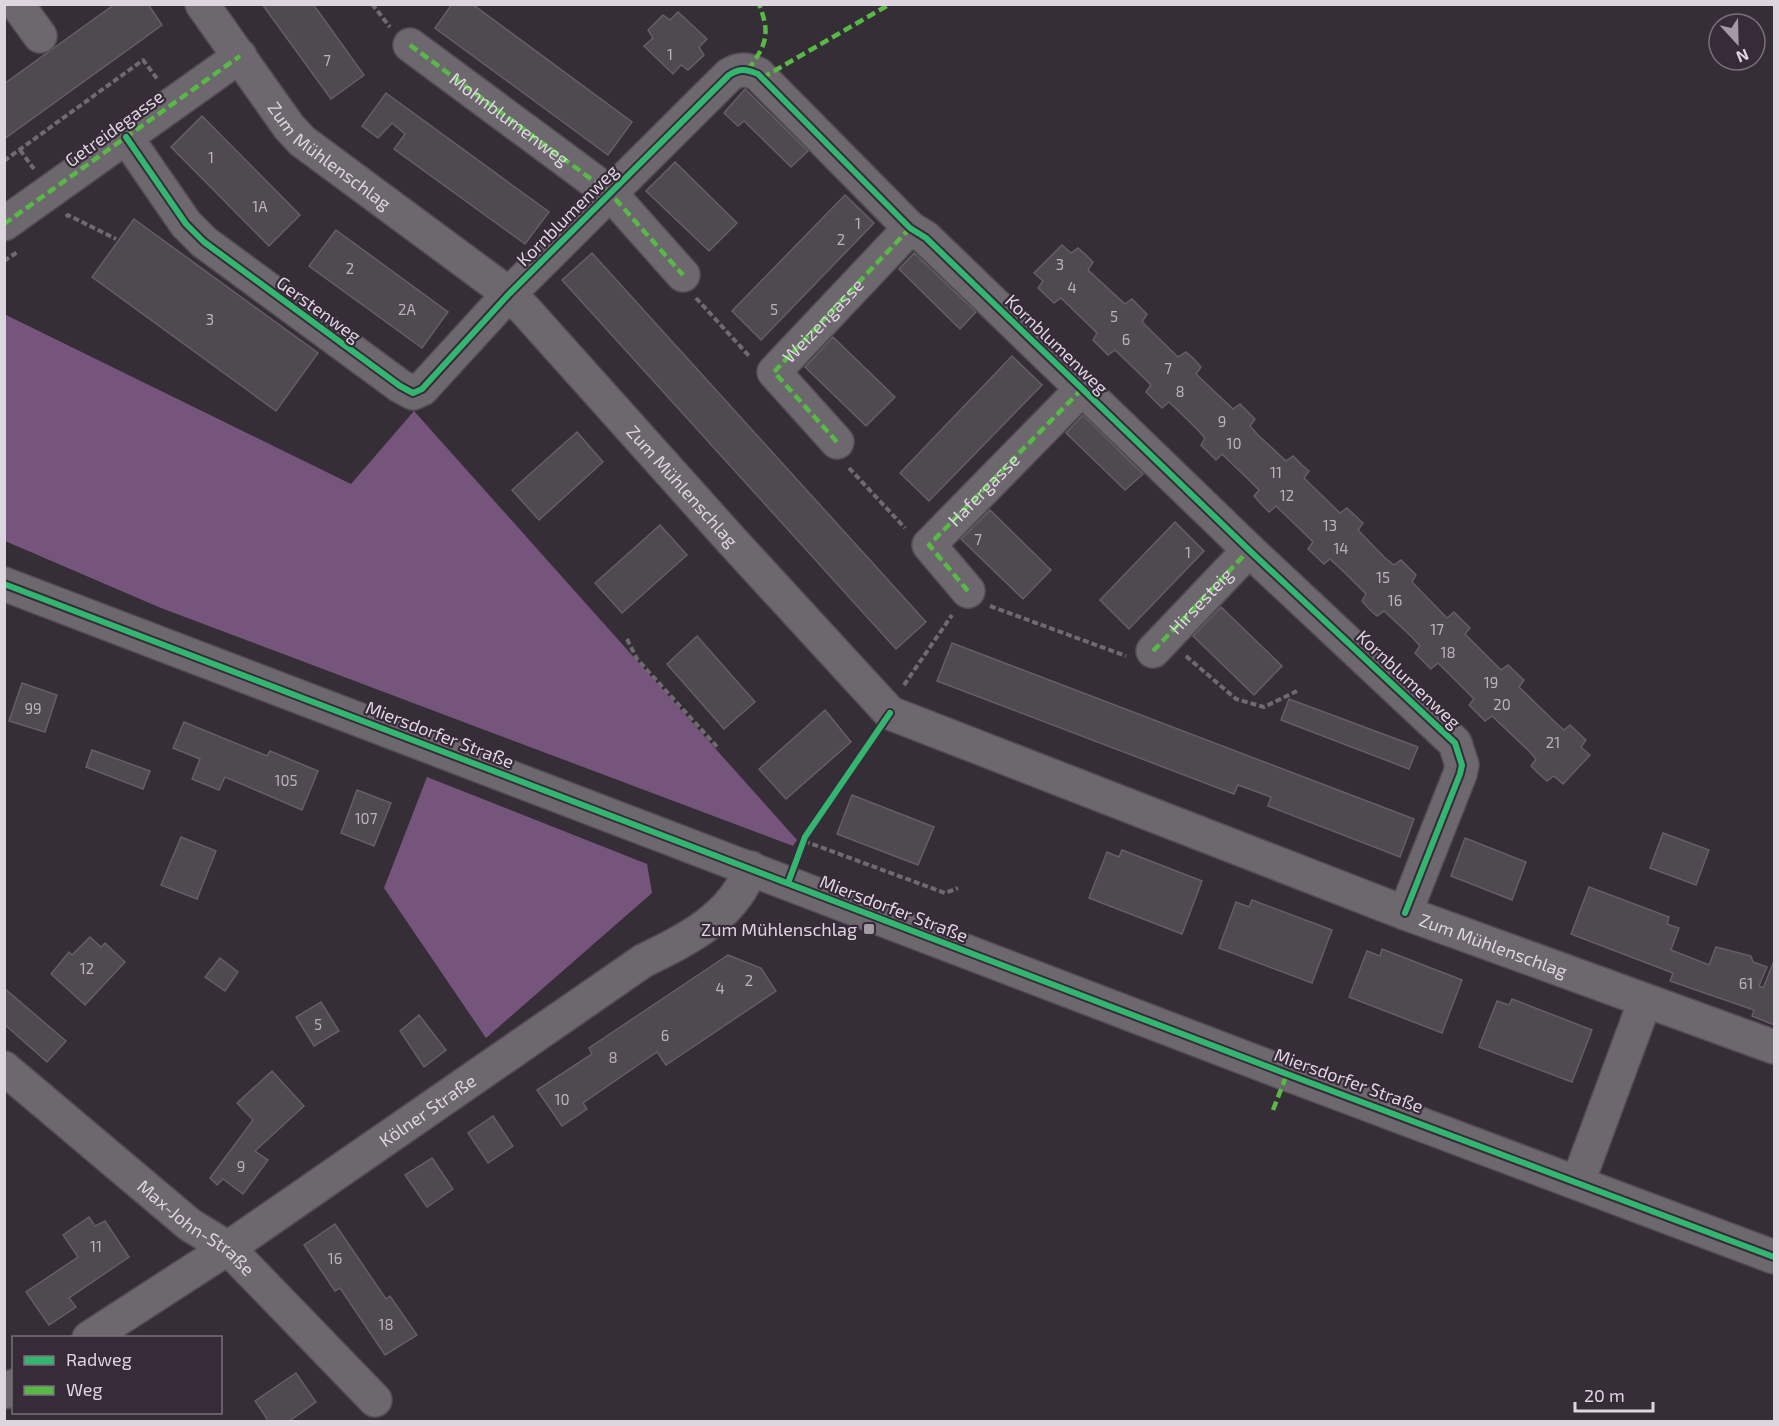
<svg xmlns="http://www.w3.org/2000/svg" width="1779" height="1426" font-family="'Exo 2',sans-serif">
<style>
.forest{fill:#76557c}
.building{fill:#4f4950;stroke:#645e65;stroke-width:1.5}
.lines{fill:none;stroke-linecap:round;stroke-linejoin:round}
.minor-casing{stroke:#534c54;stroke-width:36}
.path{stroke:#6f6a70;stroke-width:4;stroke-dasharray:6 3;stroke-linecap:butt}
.minor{stroke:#6c686d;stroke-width:33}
.quiet{stroke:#58b947;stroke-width:4.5;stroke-dasharray:9 4.5;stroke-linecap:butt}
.cycleway-casing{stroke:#372b39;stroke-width:10}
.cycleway{stroke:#33b770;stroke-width:6}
.poi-dot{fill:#a39ba4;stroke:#372b39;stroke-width:2}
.labels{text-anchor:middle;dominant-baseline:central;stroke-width:4.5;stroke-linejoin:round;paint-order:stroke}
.number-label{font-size:15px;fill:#bab3bb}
.street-label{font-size:18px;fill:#ded6df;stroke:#372b39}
.poi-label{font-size:18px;fill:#ded6df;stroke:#372b39;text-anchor:end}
</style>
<rect width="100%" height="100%" fill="#352e36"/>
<!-- forest -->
<g class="forest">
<polygon points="4,314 351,484 414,411 797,840 793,846 161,608 5,541"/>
<polygon points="427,777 647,864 652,893 486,1038 384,888"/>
</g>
<!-- building -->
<g class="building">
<polygon points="115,4 148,4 162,25 4,139 4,84"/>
<polygon points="262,4 313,4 364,75 331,99"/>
<polygon points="452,4 472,4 632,122 608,155 435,28"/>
<polygon points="678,12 707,39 699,47 704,55 688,70 681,65 673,74 644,46 653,38 648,30 663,15 670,20"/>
<polygon points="745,89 808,151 791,167 744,121 738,126 724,113"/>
<polygon points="386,93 549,212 525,244 394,149 405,134 392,123 378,138 362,126"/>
<polygon points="202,116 300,215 269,246 171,147"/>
<polygon points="675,162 737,223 709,251 646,191"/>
<polygon points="845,195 874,223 761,340 732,311"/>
<polygon points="134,219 318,353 276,411 92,277"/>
<polygon points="336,230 448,312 422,348 309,266"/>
<polygon points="1062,245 1071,253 1078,248 1086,255 1093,262 1088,270 1125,304 1132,299 1147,314 1142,322 1178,357 1186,352 1194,359 1201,367 1196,374 1233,409 1240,404 1255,419 1250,426 1258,435 1286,461 1293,456 1302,465 1309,471 1304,478 1340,513 1347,508 1363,523 1358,530 1385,558 1394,565 1401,560 1416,575 1412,582 1447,618 1454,612 1470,628 1465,634 1501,670 1508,665 1524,680 1519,687 1555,722 1564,730 1570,725 1586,740 1581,747 1590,755 1563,784 1554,776 1547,781 1539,774 1531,766 1536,759 1528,750 1492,716 1485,721 1469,705 1474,699 1438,663 1431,669 1415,653 1420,646 1412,637 1384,611 1377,616 1369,609 1362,601 1366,594 1344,572 1330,559 1324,564 1308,549 1313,542 1304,533 1276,506 1269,512 1262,505 1254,496 1259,490 1250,481 1222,454 1216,460 1201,445 1205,438 1197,429 1169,402 1162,408 1146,392 1151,385 1143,377 1115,350 1108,355 1093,340 1097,333 1061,298 1054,303 1038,288 1043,281 1034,273"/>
<polygon points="592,253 926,622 896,649 562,280"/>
<polygon points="914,253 976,312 960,329 899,269"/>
<polygon points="833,337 895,397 866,426 805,367"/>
<polygon points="1012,356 1042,385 929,501 900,473"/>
<polygon points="1083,415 1143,474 1125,490 1066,433"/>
<polygon points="577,432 603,462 539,520 512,490"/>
<polygon points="990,510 1051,570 1023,599 961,539"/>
<polygon points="1175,522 1204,551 1129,629 1100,600"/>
<polygon points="660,525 687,555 622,613 595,583"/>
<polygon points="1221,607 1282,666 1254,695 1193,636"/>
<polygon points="697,636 755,702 724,729 667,664"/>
<polygon points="952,643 1414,819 1400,857 1268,806 1271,797 1238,785 1234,794 937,681"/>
<polygon points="22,683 57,695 45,732 9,721"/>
<polygon points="1289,699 1418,747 1409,769 1281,720"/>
<polygon points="825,710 851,742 786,799 759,769"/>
<polygon points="184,722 267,756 270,751 318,771 302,810 225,777 219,790 192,779 200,759 173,748"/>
<polygon points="92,750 150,771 143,789 86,767"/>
<polygon points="357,790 391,803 374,846 341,833"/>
<polygon points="852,795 934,827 918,865 837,834"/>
<polygon points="1663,833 1709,850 1696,885 1650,868"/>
<polygon points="181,837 216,851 197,899 161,885"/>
<polygon points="1465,838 1526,862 1512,900 1451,876"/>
<polygon points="1122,850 1202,881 1182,934 1089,898 1107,852 1119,857"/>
<polygon points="1589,887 1669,917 1667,924 1679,928 1671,950 1689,957 1709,965 1716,947 1751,956 1753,962 1767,967 1759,986 1763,988 1774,961 1774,1025 1752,1016 1754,1010 1670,981 1673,973 1571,934"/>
<polygon points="1252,900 1332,930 1312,983 1219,948 1236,902 1249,907"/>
<polygon points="90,937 101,947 105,943 125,962 85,1005 51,974 69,952 72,955"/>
<polygon points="1382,949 1462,980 1442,1033 1349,997 1367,951 1380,956"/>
<polygon points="728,955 761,968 776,991 666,1065 657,1052 583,1103 587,1109 562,1126 537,1090 592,1054 589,1048"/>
<polygon points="220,958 238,972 225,991 205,977"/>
<polygon points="4,988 66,1041 47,1062 4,1024"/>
<polygon points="1512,999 1592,1030 1572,1082 1479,1047 1497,1001 1509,1005"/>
<polygon points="321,1002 339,1031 314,1046 296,1017"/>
<polygon points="419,1015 446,1050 424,1067 400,1031"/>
<polygon points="272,1071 304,1106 255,1151 268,1160 243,1194 223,1179 217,1185 210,1178 253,1120 237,1103"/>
<polygon points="493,1116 513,1146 488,1163 468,1133"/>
<polygon points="432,1158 453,1189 427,1207 405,1175"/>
<polygon points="89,1217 95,1226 105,1221 129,1257 69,1298 76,1307 49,1325 26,1292 78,1257 63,1235"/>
<polygon points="335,1224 386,1299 390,1296 417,1335 385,1355 340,1288 335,1291 304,1245"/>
<polygon points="296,1373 316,1402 288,1422 269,1422 255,1401"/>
</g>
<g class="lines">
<!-- minor casing -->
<g class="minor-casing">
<g id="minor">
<polyline points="17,4 40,36"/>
<path id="s1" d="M202 4 289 127 302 141 509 294 526 311 732 541 890 713 1405 913 1774 1047"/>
<path id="s2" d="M410 45 610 193 683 275"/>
<path d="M126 137 186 224 204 242 400 386 413 393 422 389 509 294 729 75C740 68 746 69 758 74L910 228 926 238 1249 550 1455 743 1462 765 1460 774 1405 913"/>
<polyline points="4,224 240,56"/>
<path id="s3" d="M837 442 774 372 910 228"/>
<polyline points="4,584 1287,1074 1774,1257"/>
<path id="s4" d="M968 591 929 545 1081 390"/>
<polyline points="1153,651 1249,550"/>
<path id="s5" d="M4 1068 190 1225 228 1248 375 1400"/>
<polyline points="1578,1182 1645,1001"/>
<path id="s6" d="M89 1338 228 1248 643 961C688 939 733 917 751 868"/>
<polyline points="4,1392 14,1386"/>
</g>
</g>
<!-- path -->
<g class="path">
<polyline points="372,4 390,27"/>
<polyline points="20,150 34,169"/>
<polyline points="4,161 143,60 158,80"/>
<polyline points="66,217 68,215 116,239"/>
<polyline points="4,261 19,251"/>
<polyline points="696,298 750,357"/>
<polyline points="849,468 905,528"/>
<polyline points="990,606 1126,656"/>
<polyline points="627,639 637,659 719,749"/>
<polyline points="1186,656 1236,699 1264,707 1297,691"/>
<polyline points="904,685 952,615"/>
<polyline points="804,841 945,893 958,888"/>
</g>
<!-- minor -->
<use href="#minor" class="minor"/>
<!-- quiet -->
<g class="quiet">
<polyline points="410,45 610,193 683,275"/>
<path d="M748 70C766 45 771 35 759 4"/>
<polyline points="762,78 890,4"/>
<polyline points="4,224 240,56"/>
<polyline points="837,442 774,372 910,228"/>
<polyline points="968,591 929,545 1081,390"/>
<path id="s7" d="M1153 651 1249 550"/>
<polyline points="1273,1110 1287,1074"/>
</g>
<!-- cycleway casing -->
<g class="cycleway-casing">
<g id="cycleway">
<path d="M126 137 186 224 204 242 400 386 413 393 422 389 509 294 729 75C740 68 746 69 758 74L910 228 926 238 1249 550 1455 743 1462 765 1460 774 1405 913"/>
<polyline points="4,584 1287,1074 1774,1257"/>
<polyline points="788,883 805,837 890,713"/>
</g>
</g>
<!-- cycleway -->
<use href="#cycleway" class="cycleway"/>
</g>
<!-- markers -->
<rect class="poi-dot" x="863" y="923" width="12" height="12" rx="3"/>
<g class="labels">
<!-- number labels -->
<g class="number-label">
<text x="670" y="54">1</text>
<text x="327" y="60">7</text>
<text x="211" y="157">1</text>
<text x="260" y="206">1A</text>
<text x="858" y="223">1</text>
<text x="841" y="239">2</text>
<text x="1060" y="264">3</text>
<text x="350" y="268">2</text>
<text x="1072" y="287">4</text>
<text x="407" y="309">2A</text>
<text x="774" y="309">5</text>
<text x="1114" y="316">5</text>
<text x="210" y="319">3</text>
<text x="1126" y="339">6</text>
<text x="1168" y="368">7</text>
<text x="1180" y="391">8</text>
<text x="1222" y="421">9</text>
<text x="1234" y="443">10</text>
<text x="1276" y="472">11</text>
<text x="1287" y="495">12</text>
<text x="1330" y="525">13</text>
<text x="978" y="539">7</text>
<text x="1341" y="548">14</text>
<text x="1188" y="552">1</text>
<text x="1383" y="577">15</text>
<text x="1395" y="600">16</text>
<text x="1437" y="629">17</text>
<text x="1448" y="652">18</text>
<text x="1491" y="682">19</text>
<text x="1502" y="704">20</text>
<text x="33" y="708">99</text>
<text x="1553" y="742">21</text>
<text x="286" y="780">105</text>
<text x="366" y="818">107</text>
<text x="87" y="968">12</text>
<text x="749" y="980">2</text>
<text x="1746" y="983">61</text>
<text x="720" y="988">4</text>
<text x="318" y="1024">5</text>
<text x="665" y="1035">6</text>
<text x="613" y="1057">8</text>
<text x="562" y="1099">10</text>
<text x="241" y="1166">9</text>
<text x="96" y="1246">11</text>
<text x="335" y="1258">16</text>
<text x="386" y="1324">18</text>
</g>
<!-- street labels -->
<g class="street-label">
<text stroke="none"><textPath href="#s2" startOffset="124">Mohnblumenweg</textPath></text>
<text transform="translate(114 128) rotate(-36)">Getreidegasse</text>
<text stroke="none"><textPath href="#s1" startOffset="200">Zum Mühlenschlag</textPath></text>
<text transform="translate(567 215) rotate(-45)">Kornblumenweg</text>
<text transform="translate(319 309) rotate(36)">Gerstenweg</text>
<text stroke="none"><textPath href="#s3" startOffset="165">Weizengasse</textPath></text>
<text transform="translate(1057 344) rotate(44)">Kornblumenweg</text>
<text stroke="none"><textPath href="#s1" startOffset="686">Zum Mühlenschlag</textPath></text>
<text stroke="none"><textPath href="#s4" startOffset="138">Hafergasse</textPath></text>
<text stroke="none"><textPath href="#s7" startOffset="69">Hirsesteig</textPath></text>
<text transform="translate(1409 679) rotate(43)">Kornblumenweg</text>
<text transform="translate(440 734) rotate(21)">Miersdorfer Straße</text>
<text transform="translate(894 908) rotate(21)">Miersdorfer Straße</text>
<text stroke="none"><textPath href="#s1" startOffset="1640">Zum Mühlenschlag</textPath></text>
<text transform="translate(1349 1080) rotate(20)">Miersdorfer Straße</text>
<text stroke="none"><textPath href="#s6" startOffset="408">Kölner Straße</textPath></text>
<text stroke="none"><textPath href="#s5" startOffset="250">Max-John-Straße</textPath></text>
</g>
<!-- poi labels -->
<g class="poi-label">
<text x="857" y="929">Zum Mühlenschlag</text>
</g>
</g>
<!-- border -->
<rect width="1779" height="1426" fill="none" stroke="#ded6df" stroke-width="12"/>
<!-- legend -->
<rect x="12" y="1336" width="210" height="78" fill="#372b39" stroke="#7a6f7b" stroke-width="1.5"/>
<rect x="24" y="1356" width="30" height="9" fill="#33b770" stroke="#7a6f7b" stroke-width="1.5"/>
<text x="66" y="1366" font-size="18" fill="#ded6df">Radweg</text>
<rect x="24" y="1386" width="30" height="9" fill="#58b947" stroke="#7a6f7b" stroke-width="1.5"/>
<text x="66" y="1396" font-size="18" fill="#ded6df">Weg</text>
<!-- north arrow -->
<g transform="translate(1737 42) rotate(158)"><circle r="28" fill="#372b39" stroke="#7a6f7b" stroke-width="1.5"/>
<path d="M0-4.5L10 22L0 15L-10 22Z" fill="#a39ba4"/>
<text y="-9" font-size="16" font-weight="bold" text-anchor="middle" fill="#ded6df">N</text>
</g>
<!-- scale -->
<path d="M1575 1402v9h78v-9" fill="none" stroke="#ded6df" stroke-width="3"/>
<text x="1584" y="1402" font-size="18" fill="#ded6df" stroke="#372b39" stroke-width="4.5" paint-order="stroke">20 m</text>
</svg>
